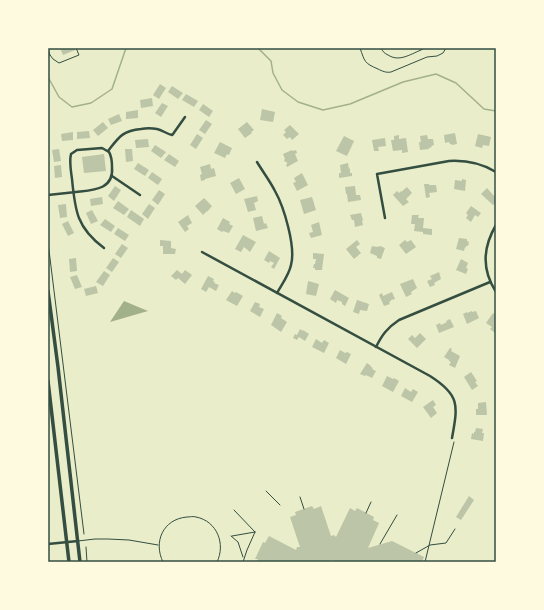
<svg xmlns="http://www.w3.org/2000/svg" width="544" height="610" font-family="Arial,sans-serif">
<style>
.water{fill:#a3b18a}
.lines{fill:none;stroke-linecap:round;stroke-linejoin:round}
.stream{stroke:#a3b18a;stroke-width:1.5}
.building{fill:#bcc5a7}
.path{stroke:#344e41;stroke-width:1}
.service{stroke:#344e41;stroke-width:1}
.minor{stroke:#344e41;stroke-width:2.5}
.secondary{stroke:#344e41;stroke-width:3.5}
.neatline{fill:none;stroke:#344e41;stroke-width:1.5}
</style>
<rect width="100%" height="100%" fill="#e9edc9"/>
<!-- water -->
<polygon class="water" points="124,301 148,311 110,322"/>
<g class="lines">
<!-- stream -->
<g class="stream">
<polyline points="258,48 271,61 273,73 282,90 298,102 323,110 350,104 403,82 436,74 456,83 484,109 496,111"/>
<polyline points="48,77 59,97 72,107 91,103 112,89 126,48"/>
</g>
</g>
<!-- building -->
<g class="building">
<polygon points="60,48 74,48 75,50 63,55"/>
<polygon points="160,84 166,88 159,99 153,95"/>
<polygon points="172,86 183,93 178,99 168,92"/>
<polygon points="186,94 198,101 194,107 182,100"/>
<polygon points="152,98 153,106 141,108 140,100"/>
<polygon points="162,103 168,106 161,117 155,113"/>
<polygon points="203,104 213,111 209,117 199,110"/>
<polygon points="262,109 275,112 273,122 260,120"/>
<polygon points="138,110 138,118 126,119 126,112"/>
<polygon points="119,114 122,121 111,125 108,119"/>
<polygon points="206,120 212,124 205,134 199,130"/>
<polygon points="103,122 108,128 98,136 93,130"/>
<polygon points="247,122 254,130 251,132 252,133 245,138 238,129"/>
<polygon points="290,125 299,134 292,140 290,137 287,139 283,135 286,132 284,130"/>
<polygon points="89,131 90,138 77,139 77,132"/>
<polygon points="73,132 73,140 62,141 61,134"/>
<polygon points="455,133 457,144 452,145 451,144 450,144 449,142 445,143 444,135"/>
<polygon points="197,134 203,138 196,149 190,145"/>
<polygon points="478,134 491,137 489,146 483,145 482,148 475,146"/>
<polygon points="399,135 399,139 406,138 408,152 402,153 402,150 393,151 391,140 394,140 394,136"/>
<polygon points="427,135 428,139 433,139 434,145 431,146 432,147 429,148 429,149 420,150 419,142 421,142 420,136"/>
<polygon points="344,136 354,141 347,156 336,151"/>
<polygon points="385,138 386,146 378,147 379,151 374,151 372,140"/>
<polygon points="148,139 149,147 136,148 135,140"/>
<polygon points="220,142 232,148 229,155 227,154 225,158 214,153"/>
<polygon points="155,145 166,152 161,158 151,151"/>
<polygon points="59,149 61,161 54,162 52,150"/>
<polygon points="125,149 132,149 133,161 126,162"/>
<polygon points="292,150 293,151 296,150 297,153 295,154 298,161 287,167 286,165 287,164 287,162 285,162 284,160 285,159 283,154"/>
<polygon points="104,154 106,171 84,173 82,157"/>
<polygon points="169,154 179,161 175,167 164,160"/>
<polygon points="138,163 149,170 145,176 134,169"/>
<polygon points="348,163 349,169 350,168 350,173 352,173 352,176 339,178 339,173 341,173 340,165"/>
<polygon points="210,164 211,169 214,168 216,176 205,179 205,180 201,181 200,175 202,174 200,167"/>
<polygon points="61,165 62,177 55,178 54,166"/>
<polygon points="152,172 162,179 158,185 148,178"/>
<polygon points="302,173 308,185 297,191 293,183 296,182 294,178"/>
<polygon points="239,178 245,189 236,194 230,183"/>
<polygon points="462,179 466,180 465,191 454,189 455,180 462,181"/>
<polygon points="424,184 429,184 429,185 436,185 437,192 429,193 430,197 426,198"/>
<polygon points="115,186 121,190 114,201 108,196"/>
<polygon points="355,186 356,195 360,195 361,200 348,202 347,194 346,194 345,187"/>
<polygon points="407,187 412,193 406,199 409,202 403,206 393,195 397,191 399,193 401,191 401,192"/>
<polygon points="487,188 494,196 496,194 496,202 493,205 481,194"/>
<polygon points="159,190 165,194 158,205 152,200"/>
<polygon points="257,196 258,201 254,203 256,210 248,212 244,199"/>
<polygon points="102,197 103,204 91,206 90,199"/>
<polygon points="312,197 316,210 304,214 300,200"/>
<polygon points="204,198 212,206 207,212 207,211 203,215 195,206"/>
<polygon points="118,201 129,209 124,215 113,208"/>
<polygon points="66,204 67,217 60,218 58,205"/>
<polygon points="149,204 155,208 148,219 142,214"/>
<polygon points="471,206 481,213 478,217 475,215 471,222 466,218 468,215 466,213"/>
<polygon points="92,210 98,221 91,224 86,213"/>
<polygon points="131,210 144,219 140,226 127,217"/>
<polygon points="361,213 363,220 362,221 363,225 355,227 354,220 352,220 350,215"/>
<polygon points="188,215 192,223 187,226 189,229 185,232 178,222"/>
<polygon points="412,215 419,215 418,218 424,218 423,228 432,229 432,235 423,234 423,232 414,231 415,224 411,224"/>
<polygon points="262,216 264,224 266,223 268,228 256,231 253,218"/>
<polygon points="223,218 230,222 229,224 233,226 229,233 223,231 222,232 217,229"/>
<polygon points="105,219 115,226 111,232 100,225"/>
<polygon points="68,221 74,233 68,236 62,224"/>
<polygon points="319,222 322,235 311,238 309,233 313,232 311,225"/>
<polygon points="118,228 129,235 125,241 114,234"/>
<polygon points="243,235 256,242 250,252 244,247 241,252 235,249"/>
<polygon points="459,238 467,239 467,241 469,242 468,246 466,246 466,248 465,247 464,251 456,249"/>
<polygon points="160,240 171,241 171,248 176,249 175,254 163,254 163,246 160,246"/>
<polygon points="357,240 360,244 356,247 361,253 354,259 346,249"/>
<polygon points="405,240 407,242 411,240 416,247 406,254 399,245"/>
<polygon points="122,244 128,248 121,258 115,254"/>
<polygon points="372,246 377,247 378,246 379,247 380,246 385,248 381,259 377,258 377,256 370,253"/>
<polygon points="269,251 280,258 274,269 271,267 274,263 270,261 269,263 264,260"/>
<polygon points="313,253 324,254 322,270 315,270 315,268 313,268 314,264 315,264 316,259 313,259"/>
<polygon points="76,258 77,271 70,272 69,259"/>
<polygon points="113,258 119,262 112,272 106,268"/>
<polygon points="461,259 468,263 466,268 468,269 466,274 456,270"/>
<polygon points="177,270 182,274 185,270 192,275 185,284 178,278 176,280 171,276"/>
<polygon points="104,271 110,275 103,286 96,282"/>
<polygon points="439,272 441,279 434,283 435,285 430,287 427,281 432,279 430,276"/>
<polygon points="77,275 82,287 75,289 70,277"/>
<polygon points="208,276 214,279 213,281 215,282 214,283 219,285 216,291 209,287 206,292 201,289"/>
<polygon points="413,279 417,288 411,292 412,294 406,297 400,284"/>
<polygon points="308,281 319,284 316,296 306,294"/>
<polygon points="96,286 98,293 86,296 84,289"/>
<polygon points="335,290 349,298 345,306 342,304 342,302 337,300 336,303 330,299"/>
<polygon points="232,291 235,293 236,292 243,296 237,306 226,300"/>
<polygon points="392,292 395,299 391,300 391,301 389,302 390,304 384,306 379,295 382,293 383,296"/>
<polygon points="357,300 369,304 367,311 360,310 359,314 353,312"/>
<polygon points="255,302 260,304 259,307 264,309 260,317 250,311"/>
<polygon points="472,311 472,312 476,311 479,318 467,324 463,314 467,312 467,313"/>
<polygon points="277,313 282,316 281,318 287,322 281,332 271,325"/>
<polygon points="493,313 496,315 495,333 490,329 492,327 486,323"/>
<polygon points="450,319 454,327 439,333 436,325 440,323 441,325 447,322 446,321"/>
<polygon points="300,329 303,331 303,330 309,334 305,341 299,337 297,340 293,338 295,334 297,335"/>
<polygon points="420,333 426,339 417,348 408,339 412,335 415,338"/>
<polygon points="316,339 322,343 324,340 329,343 324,353 312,347"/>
<polygon points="450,348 452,349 451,351 460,356 455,368 449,365 451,362 449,361 449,360 444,357"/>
<polygon points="340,350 345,353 347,352 351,354 346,364 336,358"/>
<polygon points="367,363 371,366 371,367 373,368 372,369 376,371 372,378 366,375 365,376 360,374"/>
<polygon points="471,372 477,381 475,382 478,386 472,390 464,377"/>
<polygon points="387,376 393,379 394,378 399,381 393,392 382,386"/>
<polygon points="405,388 411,392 413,389 418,392 412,402 401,396"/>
<polygon points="433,400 436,405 433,407 437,413 431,418 423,407"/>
<polygon points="486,402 487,415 476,415 476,409 478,409 478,403"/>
<polygon points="476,428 483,429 482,433 484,433 483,441 471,439 472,433 474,434 474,432 475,432"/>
<polygon points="469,496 474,500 461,520 456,517"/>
<polygon points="312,506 314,509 321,506 331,536 334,535 336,537 350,508 355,511 357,508 374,517 373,520 379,523 368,548 392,541 424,557 422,562 337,562 333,560 328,562 256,562 258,559 255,559 263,542 265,543 269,536 296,550 297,547 300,547 290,517 296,515 295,512"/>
</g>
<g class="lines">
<!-- path -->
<g class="path">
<polyline points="48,242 84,534"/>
<polyline points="266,491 280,505"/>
<polyline points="300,497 304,509"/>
<polyline points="234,510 255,532"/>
<polyline points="366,513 371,502"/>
<polyline points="231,536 238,542 243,557"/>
<polyline points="232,536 255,532"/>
<polyline points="380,544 397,515"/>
<polyline points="86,547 87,562"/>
<polyline points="416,553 430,545 446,543 455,529"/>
<polyline points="243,562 247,550 255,532"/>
<polyline points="425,562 454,442"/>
</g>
<!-- service -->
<g class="service">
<path d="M360 48C365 62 364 63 378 69 382 71 386 73 391 72L427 57 437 56 443 53 446 48"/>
<path d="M381 48C383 52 384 53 388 55 399 62 409 55 421 50L424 48"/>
<polyline points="48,49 50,55 48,55"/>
<polyline points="50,55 53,59 59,63 79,55 76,48"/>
<polyline points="78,541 95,539 108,539 129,540 158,545"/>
<path d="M163 562C153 542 163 519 187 517 190 517 193 516 196 517 217 521 226 544 217 562"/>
</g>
<!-- minor -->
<g class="minor">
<path d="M108 151C119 137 122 131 141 129 146 128 152 128 157 129 162 130 167 134 172 135L173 134 185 117"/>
<path d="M257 162C263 172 270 181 275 191 284 207 296 247 291 265 289 275 282 284 277 293"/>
<polyline points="112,176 140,195"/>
<path d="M48 195C57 194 67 193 76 192 93 190 114 190 112 167 112 161 112 157 109 152L102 148 77 150 71 154C69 162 71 171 72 179 75 211 77 228 104 248"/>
<path d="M385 218 377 174 449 161C466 160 481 163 496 172"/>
<path d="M496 225C483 247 481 269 496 292"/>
<path d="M202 252 430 376C460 395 458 405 452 438"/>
<path d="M376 347C382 335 387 328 399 320L490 282"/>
<polyline points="48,544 78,541"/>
</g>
<!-- secondary -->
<g class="secondary">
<polyline points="48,291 58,367 80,562"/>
<polyline points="48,381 69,562"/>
</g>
</g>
<!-- border -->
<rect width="544" height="610" fill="none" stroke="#fefae0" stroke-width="98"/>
<rect x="49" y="49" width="446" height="512" class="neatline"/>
</svg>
